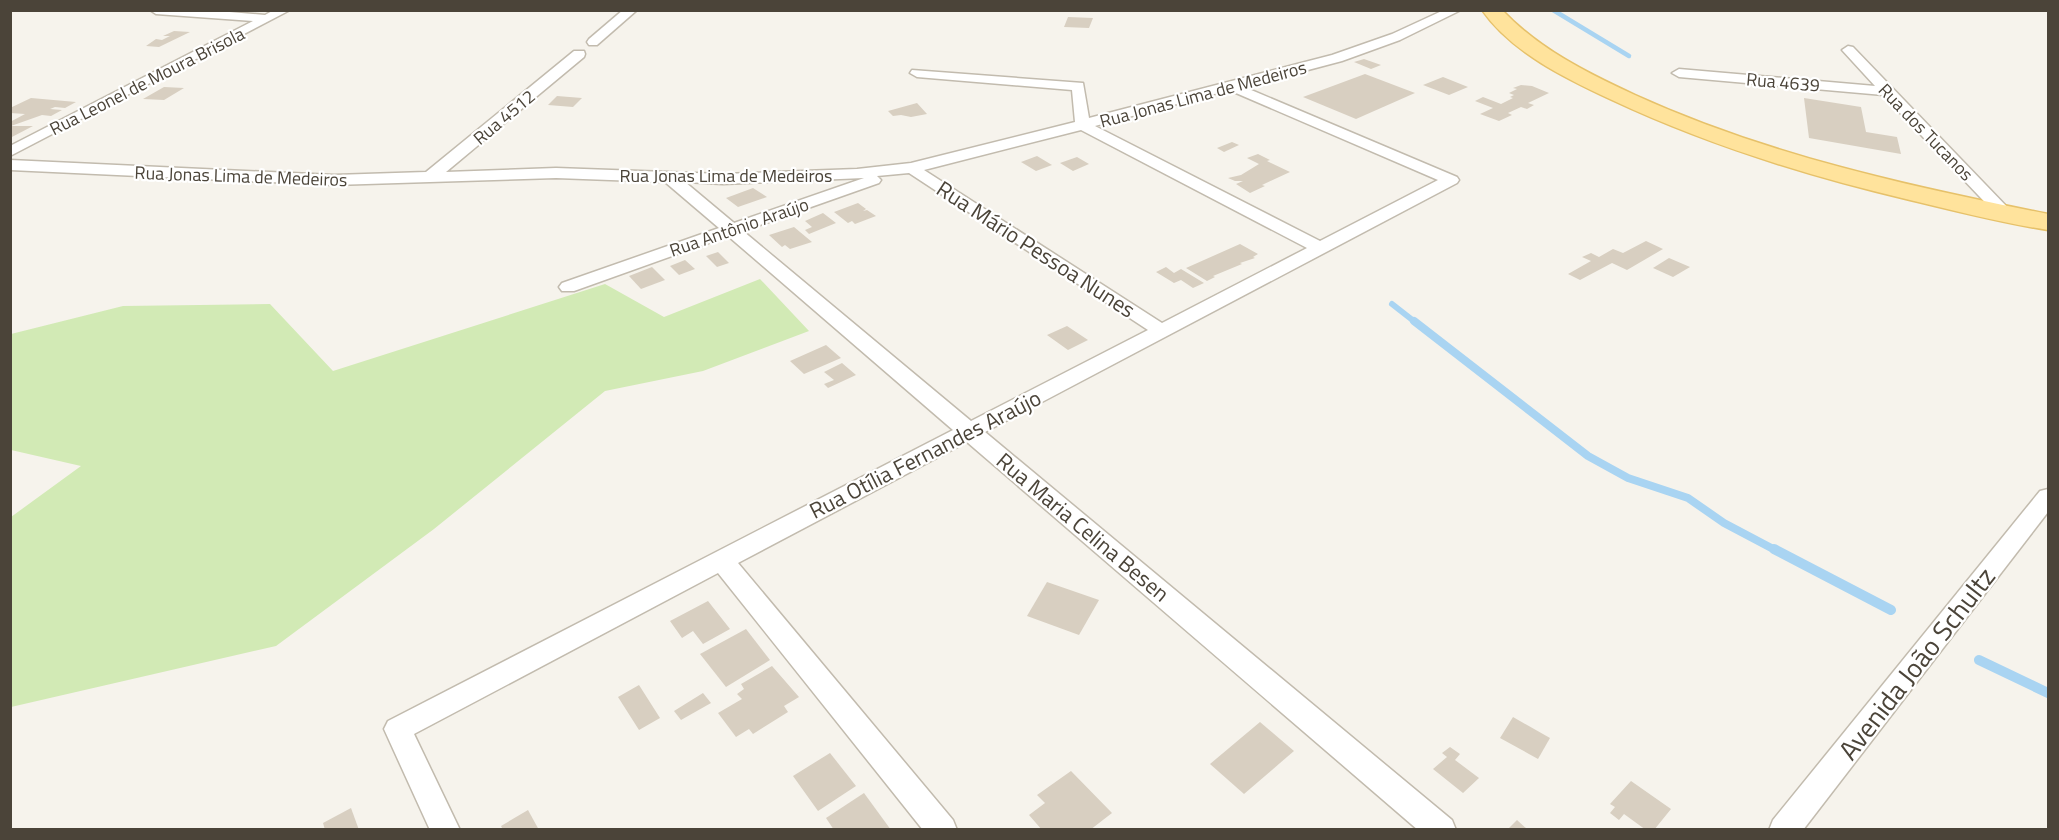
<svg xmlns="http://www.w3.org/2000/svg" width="2059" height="840" font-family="'Titillium Web',sans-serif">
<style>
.green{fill:#d2eab5}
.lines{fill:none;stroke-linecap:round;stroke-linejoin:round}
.stream-far3{stroke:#a9d4f2;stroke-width:4.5}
.stream-far2{stroke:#a9d4f2;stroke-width:6}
.stream-far1{stroke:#a9d4f2;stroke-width:8}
.stream{stroke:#a9d4f2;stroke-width:10}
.building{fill:#d8cfc1}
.street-casing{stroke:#c2bbae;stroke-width:3}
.primary-casing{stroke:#e6c16a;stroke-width:3}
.street{fill:#fff;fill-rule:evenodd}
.primary{fill:#ffe39c;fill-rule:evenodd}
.labels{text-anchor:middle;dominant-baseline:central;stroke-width:4.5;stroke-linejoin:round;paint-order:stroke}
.far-street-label{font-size:18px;fill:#4b4439;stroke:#fff}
.street-label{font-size:22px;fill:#4b4439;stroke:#fff}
.near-street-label{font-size:27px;fill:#4b4439;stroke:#fff}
</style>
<rect width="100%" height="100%" fill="#f6f3ec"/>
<!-- green -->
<polygon class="green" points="760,279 809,331 703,371 605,391 434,529 276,646 11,707 11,517 81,466 11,450 11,334 123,306 270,304 333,371 605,284 664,317"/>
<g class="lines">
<!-- stream-far3 -->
<polyline class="stream-far3" points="1553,10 1629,56"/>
<!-- stream-far2 -->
<polyline class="stream-far2" points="1392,304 1415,322"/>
<!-- stream-far1 -->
<polyline class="stream-far1" points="1414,321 1588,456 1628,478 1688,498 1724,523 1777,551"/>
<!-- stream -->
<g class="stream">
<polyline points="1774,549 1891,610"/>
<polyline points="1979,660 2048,693"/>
</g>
</g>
<!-- building -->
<g class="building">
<polygon points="1068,17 1093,18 1089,28 1064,27"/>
<polygon points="174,31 190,32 159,47 146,46 156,39 162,40 170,36 163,36"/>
<polygon points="1364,59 1381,65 1371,69 1354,62"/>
<polygon points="1365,74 1415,93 1356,119 1303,97"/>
<polygon points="1443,77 1468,87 1449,95 1423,85"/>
<polygon points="1521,85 1532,86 1549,93 1528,103 1534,105 1527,109 1521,107 1508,113 1512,115 1499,121 1480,114 1493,108 1475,101 1483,97 1501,104 1513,98 1510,97 1514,95 1509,93 1517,89 1513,88"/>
<polygon points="164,87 184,88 164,100 143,99"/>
<polygon points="557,96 582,98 573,107 548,105"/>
<polygon points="31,98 76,102 65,108 55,107 50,109 62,110 51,116 42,115 11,126 33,126 10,138 10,122 25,114 10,113 10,108"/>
<polygon points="1804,98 1861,107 1866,132 1897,137 1901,154 1809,138"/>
<polygon points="917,103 927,114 911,117 901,115 893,116 888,111"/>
<polygon points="1232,142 1239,145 1224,152 1217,148"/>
<polygon points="1258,154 1270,160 1267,161 1290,172 1262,185 1265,186 1250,193 1236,184 1243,181 1235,181 1228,178 1241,175 1259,164 1247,158"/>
<polygon points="1037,156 1052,165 1036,171 1021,162"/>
<polygon points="1077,157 1089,164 1073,171 1060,163"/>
<polygon points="753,188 767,197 738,207 726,198"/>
<polygon points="858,203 866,209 863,211 867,210 876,216 855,224 852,221 848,223 834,212"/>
<polygon points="823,213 836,223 809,234 805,230 812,227 805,221"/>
<polygon points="794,227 812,242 790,249 785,245 782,247 769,235"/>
<polygon points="1646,241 1663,249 1627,270 1612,263 1580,280 1568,274 1591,261 1582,257 1591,253 1599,257 1613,249 1623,253"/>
<polygon points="1240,244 1258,254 1253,257 1255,258 1240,263 1242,264 1213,276 1215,277 1207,281 1186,268"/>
<polygon points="718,252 729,263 717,267 706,256"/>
<polygon points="1669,258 1690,267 1673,277 1653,268"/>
<polygon points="685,260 695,269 679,275 670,266"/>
<polygon points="652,267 665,280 641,289 629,276"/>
<polygon points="1166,267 1174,273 1181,269 1204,283 1193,288 1181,280 1174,283 1156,272"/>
<polygon points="1067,326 1088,340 1068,350 1047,335"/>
<polygon points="826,345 841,358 804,374 790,361"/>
<polygon points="842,363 856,375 828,388 824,384 834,380 824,372"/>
<polygon points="1047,582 1099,600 1079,635 1027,616"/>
<polygon points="708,601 730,629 703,644 693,631 682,638 670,621"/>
<polygon points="746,629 770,660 726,687 700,654"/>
<polygon points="772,666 799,697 784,706 788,712 753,734 749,729 736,737 718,713 742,699 737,694 744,689 741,684"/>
<polygon points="639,685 660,718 639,730 618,697"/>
<polygon points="703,693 711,703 681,720 674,711"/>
<polygon points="1513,717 1550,738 1538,759 1500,738"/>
<polygon points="1260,722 1294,751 1244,794 1210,764"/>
<polygon points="1450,747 1460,754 1455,760 1479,778 1463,793 1433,769 1447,757 1442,753"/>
<polygon points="830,753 856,786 818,811 793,776"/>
<polygon points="1071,771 1112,813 1090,830 1042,830 1029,815 1045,803 1037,795"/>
<polygon points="1631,781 1671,809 1654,830 1646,830 1624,814 1619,820 1610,813 1615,807 1610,804"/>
<polygon points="864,793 891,830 834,830 826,818"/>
<polygon points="351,808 359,830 325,830 323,823"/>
<polygon points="528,810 539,830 503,830 501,826"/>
<polygon points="1517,820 1528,830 1507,830"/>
</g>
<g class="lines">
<!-- street casing -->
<g class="street-casing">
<g id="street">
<polygon points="150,10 206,10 265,15 274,10 290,10 10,156 10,146 253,21 156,14"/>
<polygon points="623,10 637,10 597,45 589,45 587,42 589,39"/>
<path d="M1444 10H1461L1400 40 1342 61 1244 87 1457 177 1459 180 1457 183 985 432 1452 820 1456 830H1418L967 442 738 563 953 820 957 830H923L718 573 414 734 460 830H430L384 729 388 721 953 430 728 236 574 291H562L559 287 562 283 719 228 665 182 556 178 334 185 10 170V160L334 175 426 172 574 51H584L585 54 584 57 446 172 556 168 723 174 857 169 911 163 1075 122 1072 90 917 77 910 73 912 70 1083 83 1089 118 1332 55 1392 34ZM1229 90 1438 180 1320 241 1095 126ZM1081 130 1307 248 1162 323 924 170ZM909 173 1148 330 971 421 743 231 879 183 881 180 877 176ZM864 178 734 223 685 182 723 184Z"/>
<polygon points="1848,46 1853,47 2010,210 2012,213 2010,216 1998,216 1883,95 1679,77 1672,73 1679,69 1875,86 1842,50"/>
<polygon points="2048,489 2048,512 1803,830 1769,830 1773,820 2040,491"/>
</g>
</g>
<!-- primary casing -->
<g class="primary-casing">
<path id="primary" d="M1482 10H1502C1539 49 1587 73 1635 95 1767 155 1907 186 2048 214V230C2002 223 1956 211 1910 200 1808 176 1708 145 1612 100 1567 79 1512 53 1482 10Z"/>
</g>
<!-- street -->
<use href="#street" class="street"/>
<!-- primary -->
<use href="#primary" class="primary"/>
</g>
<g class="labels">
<!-- far-street labels -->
<g class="far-street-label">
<text transform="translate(147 81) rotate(-27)">Rua Leonel de Moura Brisola</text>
<text transform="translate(1783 82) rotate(5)">Rua 4639</text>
<text transform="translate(1203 94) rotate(-15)">Rua Jonas Lima de Medeiros</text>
<text transform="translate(504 117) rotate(-40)">Rua 4512</text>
<text transform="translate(1926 132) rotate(46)">Rua dos Tucanos</text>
<text x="726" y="175">Rua Jonas Lima de Medeiros</text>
<text transform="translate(241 176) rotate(2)">Rua Jonas Lima de Medeiros</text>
<text transform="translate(739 227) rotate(-19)">Rua Antônio Araújo</text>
</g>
<!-- street labels -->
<g class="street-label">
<text transform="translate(1036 249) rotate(33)">Rua Mário Pessoa Nunes</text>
<text transform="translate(925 454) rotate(-27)">Rua Otília Fernandes Araújo</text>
<text transform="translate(1083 527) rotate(40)">Rua Maria Celina Besen</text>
</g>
<!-- near-street labels -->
<g class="near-street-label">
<text transform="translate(1916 663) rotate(-52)">Avenida João Schultz</text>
</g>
</g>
<!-- border -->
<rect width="2059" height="840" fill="none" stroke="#4b4439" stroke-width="24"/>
</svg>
